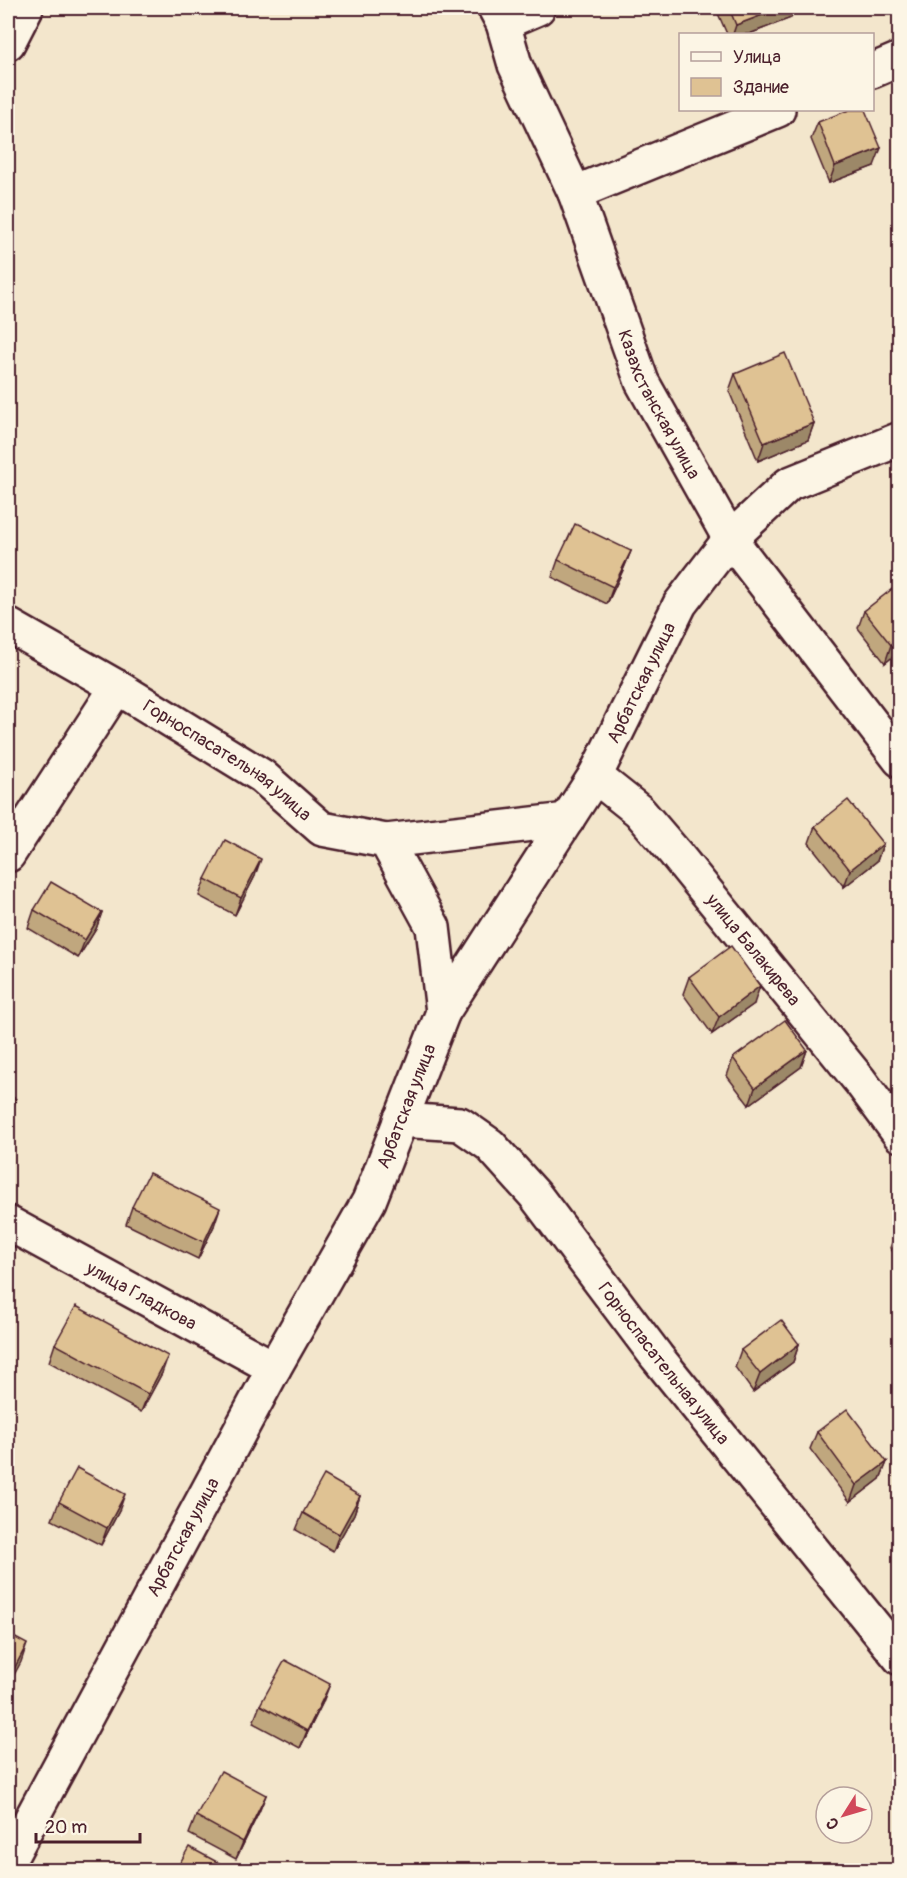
<svg xmlns="http://www.w3.org/2000/svg" width="907" height="1878" font-family="Pangolin,sans-serif">
<style>
.lines{fill:none;stroke-linecap:round;stroke-linejoin:round}
.minor-casing{stroke:#4a1f2b;stroke-width:38}
.minor{stroke:#fcf5e5;stroke-width:33}
.wall{fill:#c0a77e;stroke:#4a1f2b;stroke-width:1.5}
.shaded-wall{fill:#9c8867;stroke:#4a1f2b;stroke-width:1.5}
.building{fill:#dfc293;stroke:#4a1f2b;stroke-width:1.5}
.labels{text-anchor:middle;dominant-baseline:central;stroke-width:4.5;stroke-linejoin:round;paint-order:stroke}
.street-label{font-size:18px;fill:#4a1f2b;stroke:#fcf5e5}
</style>
<rect width="100%" height="100%" fill="#f3e6cc"/>
<filter id="ink" filterUnits="userSpaceOnUse"><feTurbulence type="fractalNoise" baseFrequency=".0167" numOctaves="2"/><feDisplacementMap in="SourceGraphic" scale="12" xChannelSelector="R" yChannelSelector="G"/><feConvolveMatrix kernelMatrix="1 2 1 2 8 2 1 2 1" color-interpolation-filters="sRGB"/></filter>
<g filter="url(#ink)">
<g class="lines">
<!-- minor casing -->
<g class="minor-casing">
<g id="minor">
<path id="s1" d="M495 8 503 23 515 65 575 193 642 382 730 539 900 760"/>
<polyline points="503,23 538,8"/>
<polyline points="8,43 26,8"/>
<polyline points="872,71 900,59"/>
<polyline points="575,193 778,110"/>
<path id="s2" d="M8 625 117 687 262 776 322 829 386 841 433 927 443 1012"/>
<path id="s3" d="M595 776 639 811 675 853 860 1081 900 1135"/>
<polyline points="386,841 567,820"/>
<polyline points="8,855 117,687"/>
<path id="s4" d="M400 1120 460 1124 490 1145 535 1195 657 1357 900 1658"/>
<path id="s5" d="M8 1223 274 1368"/>
<path id="s6" d="M8 1862 274 1368 369 1201 443 1012 595 776 680 604 730 539 789 484 900 439"/>
</g>
</g>
<!-- minor -->
<use href="#minor" class="minor"/>
</g>
<!-- wall -->
<g class="wall">
<polygon points="717,8 795,8 791,18 749,34 727,34 716,9"/>
<polygon points="818,122 874,166 829,183 811,139"/>
<polygon points="735,374 814,423 808,440 758,461 729,391"/>
<polygon points="631,551 624,568 607,604 552,577 558,560"/>
<polygon points="900,590 900,651 885,663 858,628 864,611"/>
<polygon points="815,826 883,844 877,861 844,887 809,843"/>
<polygon points="255,876 235,915 199,896 205,879"/>
<polygon points="34,910 102,912 96,929 78,958 28,928"/>
<polygon points="689,977 754,1004 712,1034 683,994"/>
<polygon points="807,1050 801,1067 749,1105 727,1076 733,1058"/>
<polygon points="132,1207 214,1226 198,1259 126,1224"/>
<polygon points="900,1229 900,1261 890,1248 897,1231"/>
<polygon points="55,1344 162,1373 141,1412 49,1362"/>
<polygon points="799,1344 793,1362 753,1392 735,1367 741,1350"/>
<polygon points="817,1432 887,1462 880,1479 850,1502 810,1449"/>
<polygon points="360,1496 354,1514 333,1551 296,1530 303,1513"/>
<polygon points="59,1502 119,1511 101,1545 52,1520"/>
<polygon points="323,1702 300,1748 253,1723 260,1705"/>
<polygon points="266,1795 259,1812 236,1859 189,1834 196,1816"/>
</g>
<!-- shaded-wall -->
<g class="shaded-wall">
<polygon points="781,8 795,8 791,18 749,34 733,34 736,25"/>
<polygon points="881,148 874,166 829,183 835,166"/>
<polygon points="814,423 808,440 758,461 764,443"/>
<polygon points="631,551 624,568 607,604 613,587"/>
<polygon points="900,639 900,651 885,663 891,645"/>
<polygon points="883,844 877,861 844,887 850,870"/>
<polygon points="261,859 255,876 235,915 241,898"/>
<polygon points="102,912 96,929 78,958 85,940"/>
<polygon points="760,986 754,1004 712,1034 719,1017"/>
<polygon points="807,1050 801,1067 749,1105 755,1088"/>
<polygon points="16,1099 10,1116 8,1121 8,1117"/>
<polygon points="220,1208 214,1226 198,1259 204,1242"/>
<polygon points="799,1344 793,1362 753,1392 760,1374"/>
<polygon points="168,1356 162,1373 141,1412 148,1394"/>
<polygon points="887,1462 880,1479 850,1502 856,1485"/>
<polygon points="125,1494 119,1511 101,1545 107,1528"/>
<polygon points="360,1496 354,1514 333,1551 339,1534"/>
<polygon points="27,1644 21,1662 8,1686 8,1680"/>
<polygon points="330,1684 323,1702 300,1748 307,1731"/>
<polygon points="266,1795 259,1812 236,1859 243,1842"/>
</g>
<!-- building -->
<g class="building">
<polygon points="729,8 781,8 736,25"/>
<polygon points="849,110 865,110 881,148 835,166 818,122"/>
<polygon points="785,353 814,423 764,443 735,374"/>
<polygon points="575,524 631,551 613,587 558,560"/>
<polygon points="896,586 900,590 900,639 891,645 864,611"/>
<polygon points="848,800 883,844 850,870 815,826"/>
<polygon points="225,840 261,859 241,898 205,879"/>
<polygon points="51,882 102,912 85,940 34,910"/>
<polygon points="731,946 760,986 719,1017 689,977"/>
<polygon points="785,1020 807,1050 755,1088 733,1058"/>
<polygon points="8,1094 16,1099 8,1117"/>
<polygon points="149,1173 220,1208 204,1242 132,1207"/>
<polygon points="76,1306 168,1356 148,1394 55,1344"/>
<polygon points="781,1320 799,1344 760,1374 741,1350"/>
<polygon points="847,1409 887,1462 856,1485 817,1432"/>
<polygon points="77,1468 125,1494 107,1528 59,1502"/>
<polygon points="324,1475 360,1496 339,1534 303,1513"/>
<polygon points="8,1634 27,1644 8,1680"/>
<polygon points="285,1660 330,1684 307,1731 260,1705"/>
<polygon points="221,1771 266,1795 243,1842 196,1816"/>
<polygon points="189,1847 232,1870 176,1870"/>
</g>
</g>
<g class="labels">
<!-- street labels -->
<g class="street-label">
<text stroke="none"><textPath href="#s1" startOffset="430">Казахстанская улица</textPath></text>
<text stroke="none"><textPath href="#s6" startOffset="1341">Арбатская улица</textPath></text>
<text stroke="none"><textPath href="#s2" startOffset="258">Горноспасательная улица</textPath></text>
<text stroke="none"><textPath href="#s3" startOffset="236">улица Балакирева</textPath></text>
<text stroke="none"><textPath href="#s6" startOffset="855">Арбатская улица</textPath></text>
<text stroke="none"><textPath href="#s5" startOffset="152">улица Гладкова</textPath></text>
<text stroke="none"><textPath href="#s4" startOffset="376">Горноспасательная улица</textPath></text>
<text stroke="none"><textPath href="#s6" startOffset="369">Арбатская улица</textPath></text>
</g>
</g>
<!-- margin -->
<rect width="907" height="1878" fill="none" stroke="#fcf5e5" stroke-width="30"/>
<rect x="15" y="15" width="877" height="1848" fill="none" stroke="#4a1f2b" stroke-width="2" filter="url(#ink)"/>
<!-- legend -->
<rect x="679" y="33" width="195" height="78" fill="#fcf5e5" stroke="#b59f9b" stroke-width="1.5"/>
<rect x="691" y="52" width="30" height="9" fill="#fcf5e5" stroke="#b59f9b" stroke-width="1.5"/>
<text x="733" y="63" font-size="18" fill="#4a1f2b">Улица</text>
<rect x="691" y="78" width="30" height="18" fill="#dfc293" stroke="#b59f9b" stroke-width="1.5"/>
<text x="733" y="93" font-size="18" fill="#4a1f2b">Здание</text>
<!-- north arrow -->
<g transform="translate(844 1815) rotate(233)"><circle r="28" fill="#fcf5e5" stroke="#b59f9b" stroke-width="1.5"/>
<path d="M0-4.5L10 22L0 15L-10 22Z" fill="#d1495b"/>
<text y="-9" font-size="16" font-weight="bold" text-anchor="middle" fill="#4a1f2b">С</text>
</g>
<!-- scale -->
<path d="M36 1833v9h104v-9" fill="none" stroke="#4a1f2b" stroke-width="3"/>
<text x="45" y="1833" font-size="18" fill="#4a1f2b" stroke="#fcf5e5" stroke-width="4.5" paint-order="stroke">20 m</text>
</svg>
